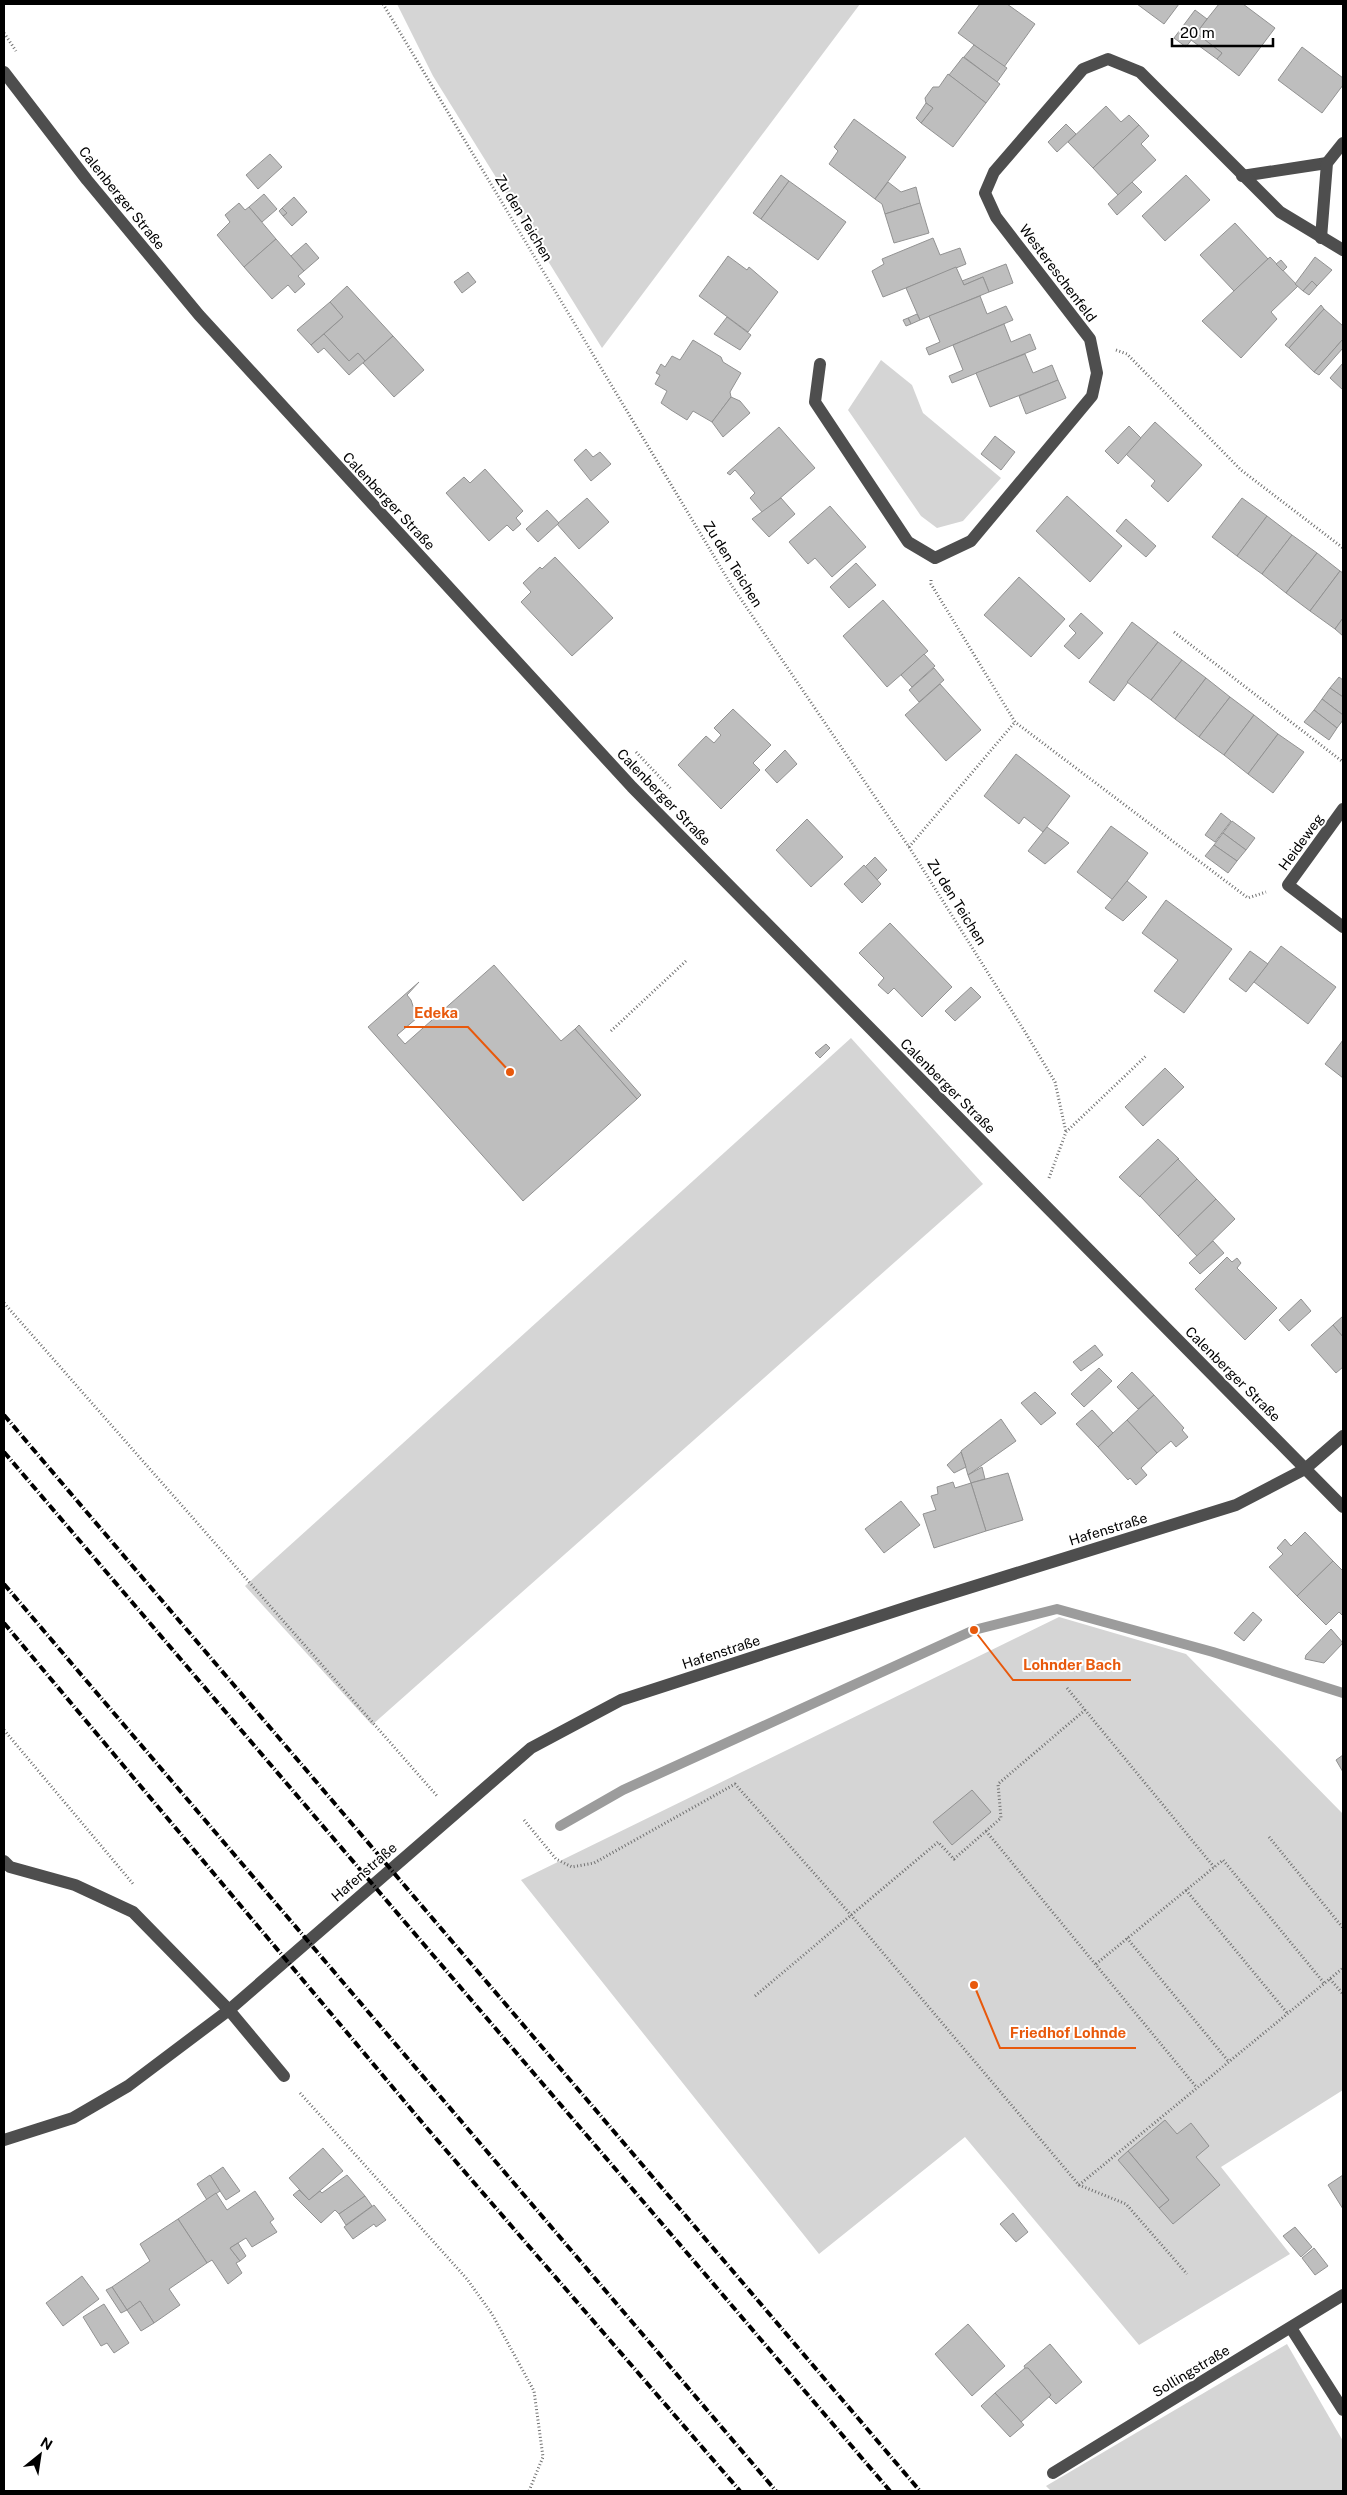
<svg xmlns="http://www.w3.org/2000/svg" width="1347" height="2495" font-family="'Public Sans',sans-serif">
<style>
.green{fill:#d5d5d5}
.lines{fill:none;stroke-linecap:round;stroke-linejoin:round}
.stream{stroke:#9c9c9c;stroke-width:10}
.building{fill:#bebebe;stroke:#929292}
.path{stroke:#707070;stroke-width:3;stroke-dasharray:1 2.5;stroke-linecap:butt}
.minor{stroke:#4e4e4e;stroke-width:12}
.rail{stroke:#000;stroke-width:4;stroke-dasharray:8 2.5 1 2.5;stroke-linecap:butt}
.labels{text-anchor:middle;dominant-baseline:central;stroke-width:4;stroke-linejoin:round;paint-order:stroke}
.street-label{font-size:14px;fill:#000;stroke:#fff}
.leader{fill:none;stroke:#e8590c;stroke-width:2}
.callout-dot{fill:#e8590c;stroke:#fff;stroke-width:2}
.callout-label{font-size:15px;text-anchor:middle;font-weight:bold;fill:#e8590c;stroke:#fff;stroke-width:4;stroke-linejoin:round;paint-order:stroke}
</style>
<rect width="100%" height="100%" fill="#fff"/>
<!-- green -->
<g class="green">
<polygon points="397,4 860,4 602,348 433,76"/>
<polygon points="881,360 912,385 923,413 1001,478 963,521 937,528 921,516 848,410"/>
<polygon points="851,1038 983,1184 372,1725 245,1586"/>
<polygon points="1059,1617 1186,1654 1343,1814 1343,2090 1221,2167 1290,2254 1139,2345 965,2137 819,2254 521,1880"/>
<polygon points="1287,2344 1343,2441 1343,2491 1051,2491 1046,2486"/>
</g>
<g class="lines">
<!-- stream -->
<polyline class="stream" points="560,1826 623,1790 974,1630 1057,1609 1213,1652 1343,1693"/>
</g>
<!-- building -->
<g class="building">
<polygon points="980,4 1007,4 1035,24 1004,67 958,33"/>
<polygon points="1137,4 1179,4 1164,24"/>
<polygon points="1219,4 1243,4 1275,28 1239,76 1217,59 1222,53 1196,33"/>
<polygon points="1195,10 1207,19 1186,47 1174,38"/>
<polygon points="1196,33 1222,53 1217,59 1191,40"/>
<polygon points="974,45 1007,68 997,82 964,57"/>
<polygon points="1302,47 1343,78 1343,85 1322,113 1278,80"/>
<polygon points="963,57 1000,84 986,103 949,75"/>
<polygon points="948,74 986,103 953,147 921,123 933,108 926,103 925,98 933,87 939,87"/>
<polygon points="926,103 933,108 921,123 916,118"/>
<polygon points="1106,106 1121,122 1129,115 1139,125 1093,168 1068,142"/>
<polygon points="854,119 906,157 875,199 829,164 838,151 834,147"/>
<polygon points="1066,124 1076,134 1057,152 1048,142"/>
<polygon points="1139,125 1149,136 1141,144 1156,160 1118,195 1093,168"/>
<polygon points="270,154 282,167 258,189 246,175"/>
<polygon points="781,175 789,181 761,219 753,213"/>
<polygon points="1186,175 1210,200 1165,241 1142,216"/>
<polygon points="789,181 846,222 818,260 761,219"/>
<polygon points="888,182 901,192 916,187 920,203 885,214 882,204 875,199"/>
<polygon points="1132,182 1142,192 1117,215 1108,204"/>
<polygon points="264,194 277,209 262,222 249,207"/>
<polygon points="294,197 307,212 292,226 283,216 287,213 282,208"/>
<polygon points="239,203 245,210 249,207 276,239 244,267 217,235 230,222 225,215"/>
<polygon points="920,203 929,233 894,243 885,214"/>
<polygon points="282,208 287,213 283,216 279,211"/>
<polygon points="1235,223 1268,259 1234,291 1200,255"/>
<polygon points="933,238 940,255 960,248 966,264 883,297 872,271 884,264 882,259"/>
<polygon points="276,239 304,271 298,276 305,284 295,293 288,285 272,299 244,267"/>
<polygon points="306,243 319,258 304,271 291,256"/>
<polygon points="728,256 747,270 749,267 778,292 748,332 699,296"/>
<polygon points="1270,257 1298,286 1271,312 1277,319 1241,358 1202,321"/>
<polygon points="1315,257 1332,270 1317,286 1312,281 1303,291 1295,284"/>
<polygon points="1281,260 1287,267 1283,271 1276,264"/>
<polygon points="1006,264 1013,283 989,292 983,277 964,285 962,281"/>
<polygon points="956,267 964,285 983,277 989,292 920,320 906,288"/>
<polygon points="468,272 476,282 462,293 454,282"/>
<polygon points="1312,281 1317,286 1309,295 1303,291"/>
<polygon points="347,286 393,336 365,361 358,353 349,361 324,334 343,317 330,302"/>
<polygon points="980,296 987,314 1006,306 1013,320 929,355 926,348 940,342 929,316"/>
<polygon points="330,302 343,317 311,345 297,330"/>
<polygon points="1321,305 1324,309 1289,348 1285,345"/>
<polygon points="1324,309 1343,326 1343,339 1314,372 1289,348"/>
<polygon points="917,314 920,320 911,324 908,318"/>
<polygon points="727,317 751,335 740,350 714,334"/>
<polygon points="908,318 911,324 906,326 903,320"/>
<polygon points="1004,324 1011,342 1030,334 1036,349 952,383 949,376 963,370 953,345"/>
<polygon points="324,334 349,361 358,353 365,361 349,375 324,348 318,353 311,345"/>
<polygon points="393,336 424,370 394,397 363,363"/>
<polygon points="1343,339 1343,348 1319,375 1314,372"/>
<polygon points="693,340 721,357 723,362 741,373 730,392 731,397 712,422 693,411 687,420 671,410 661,403 667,391 655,384 660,375 656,373 661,364 665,367 672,356 680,360"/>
<polygon points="1025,354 1033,373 1052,365 1058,380 990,407 976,373"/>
<polygon points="1343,363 1343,390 1330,378"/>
<polygon points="1058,380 1066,398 1026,414 1019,396"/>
<polygon points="731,397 740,401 750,413 723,437 712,422"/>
<polygon points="1155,422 1202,465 1168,502 1151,486 1155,481 1126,454"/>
<polygon points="1129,426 1141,438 1118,464 1105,451"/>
<polygon points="779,427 815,468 763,513 750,498 755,493 735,470 730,475 727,473"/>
<polygon points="995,436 1015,452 1001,470 981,454"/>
<polygon points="586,449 593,457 600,452 611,464 591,481 574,460"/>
<polygon points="485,469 523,511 516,518 521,524 513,531 507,525 489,541 446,493 464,477 470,483"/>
<polygon points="1067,496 1122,546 1090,582 1036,531"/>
<polygon points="587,498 609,522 579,549 557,524"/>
<polygon points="781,498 795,514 769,537 752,519"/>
<polygon points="1242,498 1267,516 1237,556 1212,537"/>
<polygon points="830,506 866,547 832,577 815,558 808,564 789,542"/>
<polygon points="547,510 559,523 538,542 526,529"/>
<polygon points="1267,516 1292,535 1262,574 1237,556"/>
<polygon points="1126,519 1156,546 1146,557 1116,531"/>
<polygon points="1292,535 1317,553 1286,593 1262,574"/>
<polygon points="1317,553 1340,571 1310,611 1286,593"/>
<polygon points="555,557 613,618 572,656 521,602 531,592 523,583 540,567 542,569"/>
<polygon points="856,563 876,585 849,608 830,587"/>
<polygon points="1340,571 1343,573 1343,618 1335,629 1310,611"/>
<polygon points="1019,577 1065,619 1031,657 984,615"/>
<polygon points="883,600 928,651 887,687 843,636"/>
<polygon points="1081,613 1103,633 1079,659 1064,646 1076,633 1069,626"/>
<polygon points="1343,618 1343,636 1335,629"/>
<polygon points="1132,622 1158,642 1114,701 1089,682"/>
<polygon points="1158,642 1182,660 1151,700 1127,682"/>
<polygon points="924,654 935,666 912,687 901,675"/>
<polygon points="1182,660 1206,678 1175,719 1151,700"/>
<polygon points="934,668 944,680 919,702 909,690"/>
<polygon points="1339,677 1343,680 1343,697 1330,688"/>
<polygon points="1206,678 1230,697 1199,737 1175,719"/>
<polygon points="940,684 981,730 946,761 905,715"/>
<polygon points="1330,688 1343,697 1343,715 1322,699"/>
<polygon points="1230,697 1254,715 1224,755 1199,737"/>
<polygon points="1322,699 1343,715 1343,720 1337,728 1314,710"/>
<polygon points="733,709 771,745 753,763 760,770 721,809 678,765 706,736 714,743 721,735 714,728"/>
<polygon points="1314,710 1337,728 1329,740 1304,722"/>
<polygon points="1254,715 1278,734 1248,774 1224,755"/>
<polygon points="1278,734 1304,752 1273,793 1248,774"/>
<polygon points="785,750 797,764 777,783 765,770"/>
<polygon points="1016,754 1070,796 1043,832 1024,817 1019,824 984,796"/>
<polygon points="1221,813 1231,821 1215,842 1205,835"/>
<polygon points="807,819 843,857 811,887 776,850"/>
<polygon points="1232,821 1255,838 1246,850 1223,833"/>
<polygon points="1111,826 1148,853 1113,900 1077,872"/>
<polygon points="1047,827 1069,843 1045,864 1028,851"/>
<polygon points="1223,833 1246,850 1237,861 1214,845"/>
<polygon points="1214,845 1237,861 1228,873 1205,856"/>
<polygon points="875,857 887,870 877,880 865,867"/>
<polygon points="864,865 881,884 862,903 844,884"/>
<polygon points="1127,881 1147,897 1123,921 1105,908"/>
<polygon points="1166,900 1232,949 1184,1013 1154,991 1178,960 1142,933"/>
<polygon points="890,923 952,987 922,1017 894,988 888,994 878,985 884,978 859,953"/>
<polygon points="1281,946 1336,987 1308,1024 1254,982"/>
<polygon points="1250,951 1268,964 1246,992 1229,979"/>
<polygon points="494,965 561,1041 575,1029 637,1099 523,1201 368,1027 419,982 407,995 411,1000 417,1018 397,1035 405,1044"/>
<polygon points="971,987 981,997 955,1021 945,1011"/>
<polygon points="579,1025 641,1095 637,1099 575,1029"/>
<polygon points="1343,1040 1343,1078 1325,1064"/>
<polygon points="826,1044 830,1048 820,1058 815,1053"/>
<polygon points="1165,1068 1184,1087 1143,1126 1125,1107"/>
<polygon points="1158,1139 1179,1159 1140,1197 1119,1177"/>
<polygon points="1178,1159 1197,1179 1159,1216 1140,1196"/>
<polygon points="1197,1179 1216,1199 1178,1236 1159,1216"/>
<polygon points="1216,1199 1235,1219 1197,1256 1178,1236"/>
<polygon points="1213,1241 1224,1253 1200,1274 1189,1263"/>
<polygon points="1227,1257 1232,1262 1237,1258 1241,1263 1237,1268 1277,1308 1245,1340 1195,1289"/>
<polygon points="1301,1299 1311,1311 1289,1331 1279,1320"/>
<polygon points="1343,1316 1343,1337 1333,1325"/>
<polygon points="1333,1325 1343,1337 1343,1367 1336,1373 1311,1345"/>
<polygon points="1095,1345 1103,1355 1081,1371 1073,1362"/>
<polygon points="1099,1368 1112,1381 1084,1407 1071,1394"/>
<polygon points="1132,1372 1154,1395 1138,1409 1117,1387"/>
<polygon points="1035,1392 1056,1413 1041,1425 1021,1403"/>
<polygon points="1154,1395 1184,1428 1182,1430 1188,1437 1176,1447 1171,1441 1157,1453 1127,1420"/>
<polygon points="1092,1410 1113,1433 1098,1447 1076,1424"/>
<polygon points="1001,1419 1016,1441 968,1475 961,1451"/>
<polygon points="1127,1420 1157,1453 1141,1468 1147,1475 1136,1485 1130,1478 1128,1480 1098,1447"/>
<polygon points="961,1452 966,1467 954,1473 947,1465"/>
<polygon points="982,1467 985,1479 971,1483 968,1475"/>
<polygon points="1008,1473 1023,1520 986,1531 971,1483"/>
<polygon points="953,1482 955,1488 971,1483 986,1531 934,1548 923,1514 936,1510 931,1496 938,1494 937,1487"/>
<polygon points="901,1501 920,1525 884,1553 865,1529"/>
<polygon points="1305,1532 1333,1561 1297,1596 1269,1567 1283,1554 1277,1548 1285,1539 1291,1546"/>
<polygon points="1333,1561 1343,1571 1343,1616 1339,1612 1326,1625 1297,1596"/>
<polygon points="1253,1612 1262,1620 1244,1641 1234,1633"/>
<polygon points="1331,1629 1343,1643 1324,1663 1305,1659 1306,1655"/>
<polygon points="1343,1755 1343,1772 1336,1760"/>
<polygon points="972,1790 991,1812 952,1845 933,1822"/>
<polygon points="1165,2120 1177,2134 1191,2123 1209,2146 1196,2157 1220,2185 1173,2224 1159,2208 1169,2200 1128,2151"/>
<polygon points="323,2148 343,2171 309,2200 289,2178"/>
<polygon points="1128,2151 1169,2200 1159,2208 1118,2160"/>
<polygon points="223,2167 240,2191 226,2200 210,2176"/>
<polygon points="210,2175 220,2191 207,2200 197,2184"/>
<polygon points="347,2175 365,2196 339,2214 335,2210 321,2223 293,2195 299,2190 309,2200 320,2191 322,2193"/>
<polygon points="1343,2175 1343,2209 1328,2185"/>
<polygon points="255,2191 274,2219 270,2222 277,2232 252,2247 246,2238 230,2248 240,2261 236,2263 242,2273 228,2284 212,2260 207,2263 178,2219 216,2193 227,2210"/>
<polygon points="365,2196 372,2206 346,2225 339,2214"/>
<polygon points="374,2205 386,2220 376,2227 374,2224 353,2239 344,2227"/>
<polygon points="1013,2213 1028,2232 1016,2242 1000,2224"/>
<polygon points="178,2219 207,2263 169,2289 180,2305 154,2323 140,2301 127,2310 112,2287 150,2261 140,2244"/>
<polygon points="1295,2227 1312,2247 1301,2257 1283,2236"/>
<polygon points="238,2243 246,2256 240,2261 230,2248"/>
<polygon points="1314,2248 1328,2266 1315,2275 1302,2258"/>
<polygon points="82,2276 99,2299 63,2326 46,2303"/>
<polygon points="112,2287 127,2310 121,2313 106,2290"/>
<polygon points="140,2301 154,2323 141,2331 127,2310"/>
<polygon points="104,2304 129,2343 114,2353 107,2343 101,2346 83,2317"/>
<polygon points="968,2324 1005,2366 972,2396 935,2354"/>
<polygon points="1050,2344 1082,2382 1056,2404 1049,2397 1051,2395 1028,2368 1026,2370 1024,2366"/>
<polygon points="1025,2368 1028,2368 1051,2395 1021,2422 995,2393"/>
<polygon points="995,2393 1024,2425 1010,2437 981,2406"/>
</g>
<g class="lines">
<!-- path -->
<g class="path">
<polyline points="383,4 730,583 909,847 1025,1032 1055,1082 1066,1132"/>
<polyline points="4,33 16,51"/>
<polyline points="1116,350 1127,354 1241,470 1343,548"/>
<polyline points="931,580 931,584 1015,722 1248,898 1266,892"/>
<polyline points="1174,632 1343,762"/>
<polyline points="636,752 671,789"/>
<polyline points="909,847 1015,722"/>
<polyline points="611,1031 687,960"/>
<polyline points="1049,1178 1066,1132 1147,1055"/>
<polyline points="4,1303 438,1797"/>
<polyline points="1067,1688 1214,1867"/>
<polyline points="4,1730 134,1885"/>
<polyline points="524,1820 556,1859 572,1867 594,1863 735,1784 851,1915 1079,2185 1126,2204 1187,2274"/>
<polyline points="986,1831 1197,2088"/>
<polyline points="1269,1837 1343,1928"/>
<polyline points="1186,1890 1288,2014"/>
<polyline points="1127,1938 1229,2062"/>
<polyline points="1096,1964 1223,1860 1324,1983"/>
<polyline points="1330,1979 1343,1994"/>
<polyline points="755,1996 938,1842 954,1859 1001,1818 998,1784 1085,1710"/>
<polyline points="300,2093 467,2279 492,2314 534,2391 543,2457 529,2491"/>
<polyline points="1079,2185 1343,1968"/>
</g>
<!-- minor -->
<g class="minor">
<polyline points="4,72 87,180 199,315 632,787 1343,1507"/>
<polyline points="1242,176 1327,163"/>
<polyline points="1321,238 1327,163 1343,143"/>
<polyline points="820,364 815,402 908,542 935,558 971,541 1092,396 1097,373 1090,339 996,217 985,193 994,172 1083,69 1108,59 1140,72 1280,212 1343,250"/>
<polyline points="1343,809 1288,885 1343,927"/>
<polyline points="4,1861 10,1867 75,1885 133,1912 229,2010 284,2076"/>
<polyline points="4,2140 73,2118 128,2086 229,2010 531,1748 621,1700 917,1604 1236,1505 1305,1469 1343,1436"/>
<polyline points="1291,2328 1343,2410"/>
<polyline points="1053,2473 1343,2295"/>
</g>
<!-- rail -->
<g class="rail">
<polyline points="4,1415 920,2491"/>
<polyline points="4,1452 890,2491"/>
<polyline points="4,1584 776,2491"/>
<polyline points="4,1623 426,2127 740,2491"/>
</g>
</g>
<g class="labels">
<!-- street labels -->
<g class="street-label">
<text transform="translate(122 198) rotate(51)">Calenberger Straße</text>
<text transform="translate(524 218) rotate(59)">Zu den Teichen</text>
<text transform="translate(1058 273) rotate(53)">Westereschenfeld</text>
<text transform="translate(389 501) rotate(47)">Calenberger Straße</text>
<text transform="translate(733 564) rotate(58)">Zu den Teichen</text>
<text transform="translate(664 797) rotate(46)">Calenberger Straße</text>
<text transform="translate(1301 842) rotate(-54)">Heideweg</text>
<text transform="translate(957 902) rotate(58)">Zu den Teichen</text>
<text transform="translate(948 1086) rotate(45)">Calenberger Straße</text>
<text transform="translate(1233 1374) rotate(45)">Calenberger Straße</text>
<text transform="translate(1108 1529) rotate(-17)">Hafenstraße</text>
<text transform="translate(721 1652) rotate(-18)">Hafenstraße</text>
<text transform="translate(364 1872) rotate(-41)">Hafenstraße</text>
<text transform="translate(1191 2371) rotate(-31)">Sollingstraße</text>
</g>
</g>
<!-- callouts -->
<path class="leader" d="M510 1072L468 1027H404M974 1630L1013 1680H1131M974 1985L1000 2048H1136"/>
<g class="callout-dot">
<circle cx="510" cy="1072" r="5"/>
<circle cx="974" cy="1630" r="5"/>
<circle cx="974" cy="1985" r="5"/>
</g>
<g class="callout-label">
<text x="436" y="1018">Edeka</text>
<text x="1072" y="1670">Lohnder Bach</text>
<text x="1068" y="2038">Friedhof Lohnde</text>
</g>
<!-- border -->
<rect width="1347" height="2495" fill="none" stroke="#000000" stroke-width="10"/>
<!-- north arrow -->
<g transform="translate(40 2455) rotate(30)" stroke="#ffffff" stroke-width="4" paint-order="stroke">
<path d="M0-4L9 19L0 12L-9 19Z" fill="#000000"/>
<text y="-8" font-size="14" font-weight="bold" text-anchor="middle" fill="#000000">N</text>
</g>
<!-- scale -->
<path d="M1172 38v8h101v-8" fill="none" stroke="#000000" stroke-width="2.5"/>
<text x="1180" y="38" font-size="15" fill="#000000" stroke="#ffffff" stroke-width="4" paint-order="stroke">20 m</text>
</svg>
